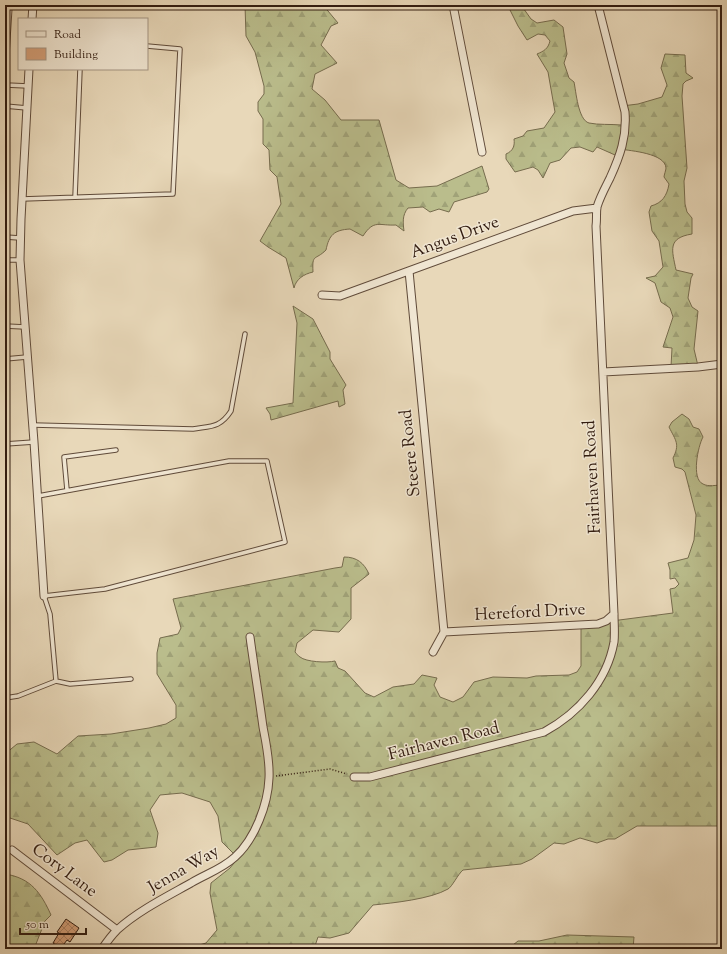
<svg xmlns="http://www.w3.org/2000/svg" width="727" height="954" font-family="'Sorts Mill Goudy',serif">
<defs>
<pattern id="forest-firs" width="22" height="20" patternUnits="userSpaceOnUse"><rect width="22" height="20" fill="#babd8c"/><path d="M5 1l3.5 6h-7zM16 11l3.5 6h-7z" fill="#a0a278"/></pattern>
<pattern id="building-cross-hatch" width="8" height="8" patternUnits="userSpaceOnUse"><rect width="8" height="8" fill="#d49f78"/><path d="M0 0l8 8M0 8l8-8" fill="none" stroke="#ad8161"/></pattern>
</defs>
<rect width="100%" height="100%" fill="#e8d8b9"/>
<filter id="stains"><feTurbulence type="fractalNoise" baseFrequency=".005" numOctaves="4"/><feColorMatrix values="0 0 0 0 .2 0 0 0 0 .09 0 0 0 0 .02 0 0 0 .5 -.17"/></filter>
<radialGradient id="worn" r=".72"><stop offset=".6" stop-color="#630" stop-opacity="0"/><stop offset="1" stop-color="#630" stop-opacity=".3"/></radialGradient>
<path fill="url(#forest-firs)" stroke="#766c4e" d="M245 5H323L338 23 331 26 321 45 337 63 315 74 312 89 325 100 341 120H379L396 180 409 188 437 186 482 166 489 189 487 192 454 202 449 212 439 209 430 212 423 207 408 208C402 215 403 223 404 231L396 225C379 226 374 219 363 236L350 229C334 230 329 235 326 250 315 261 312 253 313 272 304 274 296 279 294 288L286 258 268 247 260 241 281 204 277 177 270 170 269 150 263 144V119L258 111V102L264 94V86L255 52 246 36Z
M521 5 531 19 537 23 554 20 563 27 567 54 564 63 569 78 574 82C576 91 578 120 589 123 598 125 611 124 621 125L623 123 622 106 638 104 662 97 667 85 661 68 665 54 685 55 686 73 693 78 686 81 683 84 682 96 687 168 684 181 685 204 687 212 692 218V234C667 238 672 250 676 270L693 274 691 278 688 298 692 307 698 311 694 349 698 366 671 367 672 348 663 347 673 317 670 308 661 302 655 283 646 278 655 276 663 267 659 241 652 231 649 212 651 206C662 203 667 196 669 184L664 177C664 175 666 170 666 168 665 153 631 151 620 149L615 155 597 147 593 152 580 147 571 148 560 160 550 163 543 178 538 170 533 167 515 172 506 159V154C513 151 515 146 514 139L523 136 527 131 544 128 555 112 548 72 537 54C544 51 548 49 550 41L545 35 538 34 527 40 518 26 510 10Z
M293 306 313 319 330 352V359L346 385 343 390 345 404 339 407 338 401 271 420 270 414 266 408 293 403 297 323Z
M682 414 689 419 693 427 699 429 703 437C698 446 691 479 703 484 708 487 717 485 722 485V825L719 826H637L615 839H608L597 843 580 838 564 844 554 843 532 859 521 864 463 870C458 874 452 887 448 889 431 899 393 903 373 905L349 933 330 938 318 937 314 949H186L206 943 217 930 210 893 211 883 230 868 238 858 222 842 218 816 210 802 182 793 160 795 150 810 158 833 156 847 128 850 112 860 104 862 87 840 75 843 57 855 28 824 7 817 8 777 5 765V754L17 744 34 742 57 754 78 736 111 734 149 728 166 724 176 718V705L157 674V653L160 638 178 634 181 628 173 599 335 568 342 567 344 557C357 557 364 563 369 574L351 588V619L339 632 313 630 297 643 295 652C297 654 298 656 300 657 306 662 327 663 335 661L338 668 345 671 365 693 374 697 393 687 414 684 422 675 437 678 434 685 440 697 453 702 463 697 474 682 493 677 527 678 536 676 569 675 577 672 581 666V625L673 613 670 589 675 588 679 584 675 578 670 579V570L668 563 688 558 694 540 696 515 685 472 682 469 675 467 673 458C680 444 676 441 669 427L672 422Z
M5 874C31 878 41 893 51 915L45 921 34 949H5Z
M567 935 634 937 633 949H508L518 941H539Z"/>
<path fill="url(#building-cross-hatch)" stroke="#321c10" d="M66 919 79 928 70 942 67 940 61 948 53 943 59 933 57 932Z"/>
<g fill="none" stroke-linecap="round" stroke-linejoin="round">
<g stroke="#604b3a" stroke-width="5.5">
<path id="service" d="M5 85 10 5
M6 85 28 86
M5 106 27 108
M75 197 80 69
M22 199 173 194 180 49 147 46
M5 237 20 238
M5 260H20
M5 326 25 327
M5 359 27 357
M33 425 193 429C211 426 220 428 231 411L245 334
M5 444 34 442
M5 465 7 508
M67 490 64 457 116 450
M56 681 70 684 131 679
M5 698 18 696 56 681 50 614 44 596 105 589 285 542 267 461H229L38 496"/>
</g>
<g stroke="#604b3a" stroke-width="9">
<path id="minor" d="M453 5 482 152
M32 19 33 5
M29 69 21 219 20 260 34 442 44 596
M409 271 444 632
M322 295 340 296 573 211 597 208
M603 372 698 367 722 364
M444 632 598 624 606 621 614 614
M433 652 444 632
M354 777H370L544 732C579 713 607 681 614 642 615 633 614 623 614 614L596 226C597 220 596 213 597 207 600 197 605 188 610 178 620 156 627 137 625 112L598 5
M12 850 117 930
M102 949C106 943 111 936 117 930 138 911 166 897 191 883 206 874 222 869 235 857 255 839 268 804 269 778 270 761 266 743 263 727 259 697 254 667 250 637"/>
</g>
<path stroke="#321c10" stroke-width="1.5" stroke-dasharray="1 2" stroke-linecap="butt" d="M276 776 330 769 347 774"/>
<use href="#service" stroke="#f0e6d2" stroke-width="3.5"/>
<use href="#minor" stroke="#f0e6d2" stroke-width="7"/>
</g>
<g text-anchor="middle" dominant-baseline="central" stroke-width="3" stroke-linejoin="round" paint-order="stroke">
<g font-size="17" fill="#321c10" stroke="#f0e6d2">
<text transform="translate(455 238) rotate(-20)">Angus Drive</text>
<text transform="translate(411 453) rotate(-96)">Steere Road</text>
<text transform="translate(593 477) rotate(-93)">Fairhaven Road</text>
<text transform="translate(530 613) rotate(-3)">Hereford Drive</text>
<text transform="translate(444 742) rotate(-14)">Fairhaven Road</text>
<text transform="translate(184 870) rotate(-30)">Jenna Way</text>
<text transform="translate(64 871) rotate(37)">Cory Lane</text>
</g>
</g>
<rect width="727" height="954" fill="none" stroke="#e8d8b9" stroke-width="20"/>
<rect x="6" y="6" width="715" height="942" fill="none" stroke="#321c10" stroke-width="2"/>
<rect x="10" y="10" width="707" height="934" fill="none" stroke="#321c10"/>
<rect x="18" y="18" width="130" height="52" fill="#f0e6d2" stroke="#a49584"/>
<rect x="26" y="31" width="20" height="6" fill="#f0e6d2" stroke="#a49584"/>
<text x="54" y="38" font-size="12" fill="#321c10">Road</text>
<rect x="26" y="48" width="20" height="12" fill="#d49f78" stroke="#a49584"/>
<text x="54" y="58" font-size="12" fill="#321c10">Building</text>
<path d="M20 928v6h66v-6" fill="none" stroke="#321c10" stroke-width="2"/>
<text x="26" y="928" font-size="12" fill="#321c10" stroke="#f0e6d2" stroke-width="3" paint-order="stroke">50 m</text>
<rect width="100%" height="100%" filter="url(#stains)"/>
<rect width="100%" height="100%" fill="url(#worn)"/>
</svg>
